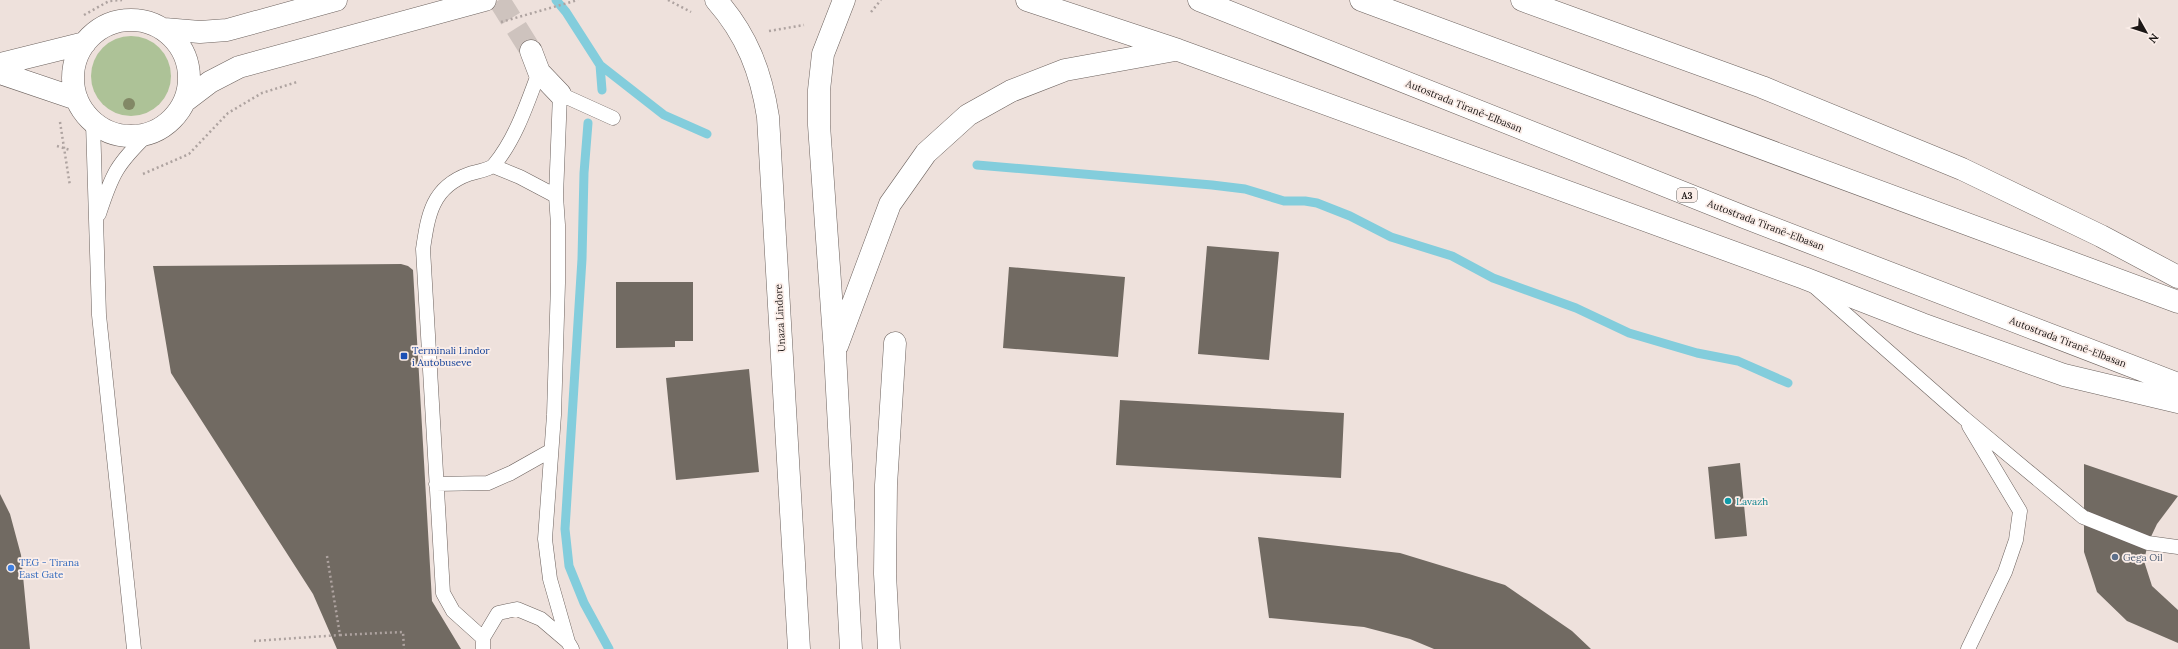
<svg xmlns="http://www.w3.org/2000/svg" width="2178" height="649" font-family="Lora,serif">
<rect width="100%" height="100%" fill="#eee1dc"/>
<path fill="#adc297" d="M91 76a40 40 0 1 1 80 0a40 40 0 1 1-80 0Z"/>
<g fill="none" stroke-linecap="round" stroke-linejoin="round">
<path stroke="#83cddc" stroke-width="9" d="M556 0 566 12 600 65 664 115 707 134
M600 65 602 90
M588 123 584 173 582 259 565 529 569 566 584 603 609 649
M977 165 1212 185 1245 189 1284 201H1305L1317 203 1350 216 1391 237 1452 256 1493 278 1576 308 1629 333 1697 353 1738 361 1788 383"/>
</g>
<path fill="#716a62" d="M1207 246 1279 252 1269 360 1198 354Z
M401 264 408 266 413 270 432 601 461 649H337L313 594 171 373 153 266Z
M1009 267 1125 277 1118 357 1003 348Z
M616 282H693V341H675V347L616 348Z
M749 369 759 472 676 480 666 378Z
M1120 400 1344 413 1341 478 1116 465Z
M1740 463 1747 536 1715 539 1708 467Z
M2084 464 2178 496 2157 524 2148 543 2144 561 2152 586 2178 610V643L2127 621 2097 592 2084 552Z
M0 494 10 514 21 555 30 649H0Z
M1258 537 1400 553 1505 585 1572 631 1591 649H1434L1410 639 1364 627 1269 618Z"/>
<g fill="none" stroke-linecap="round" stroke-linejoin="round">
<path stroke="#cec3be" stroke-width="22" stroke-dasharray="22 11" stroke-linecap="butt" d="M499 0 531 51"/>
<g stroke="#6c625e" stroke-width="15">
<path id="lane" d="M93 123 99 315 134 649
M493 166 520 177 556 196
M99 214C112 174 117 164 147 135
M1815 287 1964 418 2083 517 2148 543 2178 547
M436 484 488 483 511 473 550 451
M483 638 498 613 517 609 541 619 568 642
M483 649V638L453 611 443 593 423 249C428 215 432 187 469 174 475 172 489 170 494 165 516 138 527 104 539 72
M572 649 568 642 550 579 545 539 554 415 558 283V225L556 196 560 94 613 118
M1968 649 2005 572 2016 540 2020 511 1969 426"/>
</g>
<g stroke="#6c625e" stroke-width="23">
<path id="street" d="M531 51 539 72 560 94
M889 649 885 574 886 485 895 343"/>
</g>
<g stroke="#6c625e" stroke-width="23">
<path id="primary" d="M73 78a58 58 0 1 1 116 0a58 58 0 1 1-116 0Z
M164 29 200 32 227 30 336 0
M0 64 85 43
M0 73 77 99
M185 101 210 82 239 67 485 0"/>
</g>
<g stroke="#6c625e" stroke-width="23">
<path id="highway" d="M716 0C747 35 761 72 768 117L799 649
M844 0 823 54 819 90V125L835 353 851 649
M1027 0 1178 50 1804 278 1922 324 2064 375 2178 402
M1199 0 1744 217 2178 384
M1361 0 2178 302
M1522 0 1762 87 1962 169 2101 236 2178 277
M837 346 890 204 926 153 968 115 1011 91 1065 70 1175 50"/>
</g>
<path stroke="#aea3a0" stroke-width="2.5" stroke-dasharray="2 3" stroke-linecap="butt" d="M668 0 691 12
M871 12 881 0
M84 15 109 1 122 0
M501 22 578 0
M769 31 804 25
M60 122 70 186
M57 146 70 150
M143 174 189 154 228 113 262 93 297 82
M327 556 340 635 403 632 404 649
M254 641 340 635"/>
<use href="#lane" stroke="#fff" stroke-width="14"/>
<use href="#street" stroke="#fff" stroke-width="22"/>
<use href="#primary" stroke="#fff" stroke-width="22"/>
<use href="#highway" stroke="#fff" stroke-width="22"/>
</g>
<circle fill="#828866" cx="129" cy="104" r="6"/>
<rect fill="#1a4fb4" stroke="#fbeee9" stroke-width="1.5" x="400" y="352" width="8" height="8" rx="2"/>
<circle fill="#0f9aa8" stroke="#fbeee9" stroke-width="1.5" cx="1728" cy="501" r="4"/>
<circle fill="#5c6f8a" stroke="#fbeee9" stroke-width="1.5" cx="2115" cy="557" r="4"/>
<circle fill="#3f7fe0" stroke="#fbeee9" stroke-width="1.5" cx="11" cy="568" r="4"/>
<g text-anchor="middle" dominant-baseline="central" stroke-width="3.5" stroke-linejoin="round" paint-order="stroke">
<rect fill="#fbeee9" stroke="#5f5855" stroke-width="1" x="1677" y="188" width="20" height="14" rx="3"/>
<g font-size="9" font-weight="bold" fill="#1c1716">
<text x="1687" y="195">A3</text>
</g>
<g font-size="10" fill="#1c1716" stroke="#fbeee9">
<text transform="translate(1464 106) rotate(22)">Autostrada Tiranë-Elbasan</text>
<text transform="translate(1766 225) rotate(21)">Autostrada Tiranë-Elbasan</text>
<text transform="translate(780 318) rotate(-93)">Unaza Lindore</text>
<text transform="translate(2068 342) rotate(21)">Autostrada Tiranë-Elbasan</text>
</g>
<g font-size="10" fill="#164399" stroke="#fbeee9" text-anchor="start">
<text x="412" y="350">Terminali Lindor<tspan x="412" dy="12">i Autobuseve</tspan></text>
</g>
<g font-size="10" fill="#0d838f" stroke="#fbeee9" text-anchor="start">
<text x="1736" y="501">Lavazh</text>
</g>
<g font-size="10" fill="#4e5e75" stroke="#fbeee9" text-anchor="start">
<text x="2123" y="557">Gega Oil</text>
</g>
<g font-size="10" fill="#366cbe" stroke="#fbeee9" text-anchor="start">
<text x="19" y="562">TEG - Tirana<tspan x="19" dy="12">East Gate</tspan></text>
</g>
</g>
<g transform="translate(2146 32) rotate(129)" stroke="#fbeee9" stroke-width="3" paint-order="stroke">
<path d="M0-3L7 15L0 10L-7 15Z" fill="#1c1716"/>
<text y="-6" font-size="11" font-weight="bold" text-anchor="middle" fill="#1c1716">N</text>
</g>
</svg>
